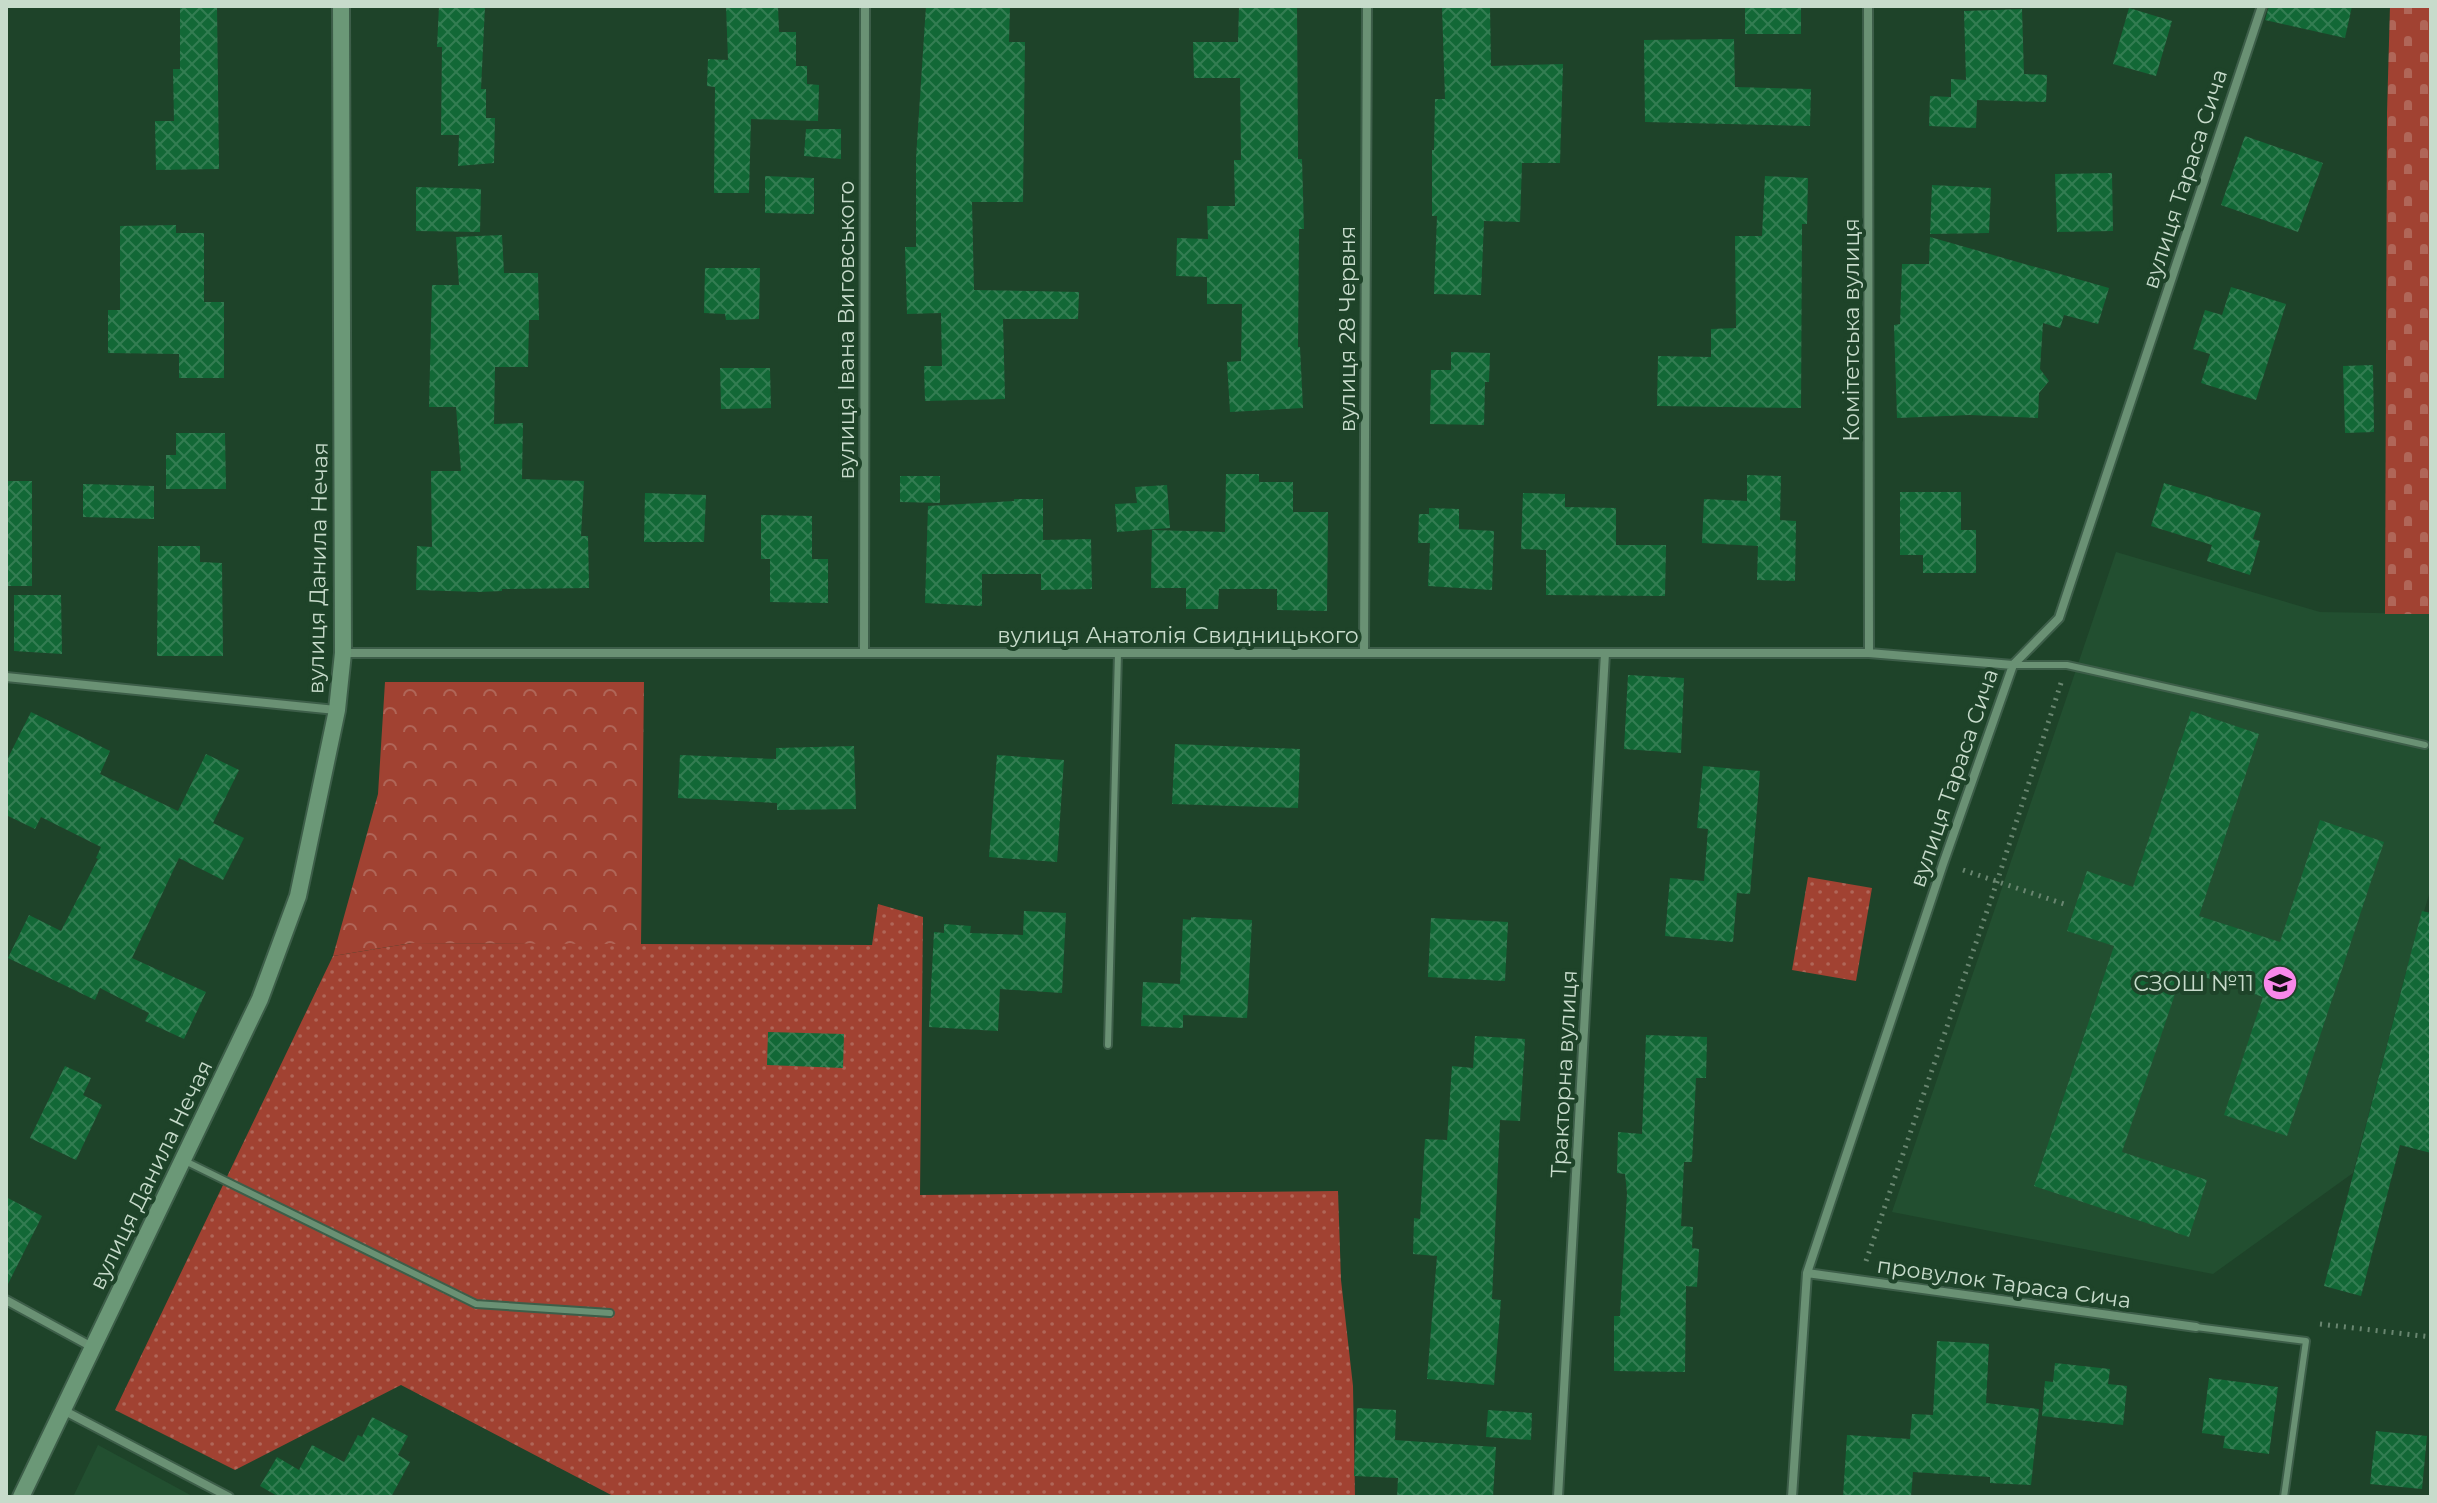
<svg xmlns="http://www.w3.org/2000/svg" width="2437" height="1503" font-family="Montserrat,sans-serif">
<defs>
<pattern id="forest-crowns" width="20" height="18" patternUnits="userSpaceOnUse" patternTransform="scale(2)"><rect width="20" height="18" fill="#a14232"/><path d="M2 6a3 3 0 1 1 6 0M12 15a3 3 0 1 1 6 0" fill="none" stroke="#b06658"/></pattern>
<pattern id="cemetery-stones" width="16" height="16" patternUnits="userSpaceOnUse" patternTransform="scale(2)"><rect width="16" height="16" fill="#a14232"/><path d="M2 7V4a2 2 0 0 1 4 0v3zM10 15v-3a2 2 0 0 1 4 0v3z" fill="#b06658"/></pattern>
<pattern id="park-dots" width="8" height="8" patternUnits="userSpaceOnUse" patternTransform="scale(2)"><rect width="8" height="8" fill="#a14232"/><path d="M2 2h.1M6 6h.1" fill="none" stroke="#b06658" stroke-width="1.8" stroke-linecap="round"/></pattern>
<pattern id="building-cross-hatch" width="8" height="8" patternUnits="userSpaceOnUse" patternTransform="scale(2)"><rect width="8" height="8" fill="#126836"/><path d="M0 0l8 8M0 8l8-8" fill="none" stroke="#337d52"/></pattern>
</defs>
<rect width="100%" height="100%" fill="#1e4329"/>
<path fill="#224f30" d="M2116 552 2320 612 2431 614V888L2406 972 2353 1173 2213 1274 1892 1212Z
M98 1445 194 1497H73Z"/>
<path fill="url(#forest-crowns)" d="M385 682H644L641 945 412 943 333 956 378 794Z"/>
<path fill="url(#cemetery-stones)" d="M2390 6H2431V614H2385L2387 113Z"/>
<path fill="url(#park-dots)" d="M1808 877 1872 888 1856 981 1792 970Z
M878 904 923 917 920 1195 1338 1191 1341 1280 1353 1386 1355 1497H615L401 1385 235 1470 115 1410 333 956 412 943 872 945Z"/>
<path fill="url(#building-cross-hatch)" d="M180 6H217L219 169 156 170 155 121H174L173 69H180Z
M439 6H485L481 89H486V118H495L494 163 458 166 459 135H441L442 47H437Z
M726 6H778L779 32H796V66H807V84L819 85 818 121 751 119 749 193H714L715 87 707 86 708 59 728 60Z
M926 6H1010L1009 42H1025L1023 202H972L974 290 1079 292 1078 319H1003L1005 399 925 401 924 366H942L941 313 907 314 905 247H916V158Z
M1239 6H1297L1298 159H1302L1304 229H1299L1298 347H1300L1303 408 1230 412 1227 362 1241 361 1242 304H1207V277L1176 276 1177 238 1208 239 1207 206H1235L1234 160H1241L1240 78H1194L1193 42H1238Z
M1442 6H1490L1491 66 1563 64 1560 163H1522L1520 222 1484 221 1481 295 1434 294 1437 216H1432V150H1434L1435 99H1445Z
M1745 6H1801V34H1745Z
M2269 6H2352L2345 38 2265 20Z
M2129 8 2172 21 2156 76 2113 64Z
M2022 9 2024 74 2047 75 2046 102 1977 100 1976 128 1929 126 1930 96 1951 97V79L1966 80 1964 11Z
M1734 39 1735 87 1811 89 1810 126 1645 122 1644 40Z
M806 129H841V159L804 156Z
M2245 136 2323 163 2298 232 2221 205Z
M2112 173 2113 231 2057 232 2055 174Z
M765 176 814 178V214L765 213Z
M1765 176 1808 178 1807 224H1802L1801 408 1657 406 1658 356 1711 357V329L1736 328 1735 236H1762Z
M1932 185 1991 188 1989 233 1930 234Z
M416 187 481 189 480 232 416 231Z
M176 225V233H204V302H224V378H179V354L108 353V310H120V226Z
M502 235 504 273H538L539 320H529L528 367H495L494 424 523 423 522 479 584 481 581 536H588L589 588 502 589V591L479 592 416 590 417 546 432 547 431 471H461L456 407H429L432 285H459L456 237Z
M1930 237 2109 288 2098 324 2064 315 2060 328 2043 323 2040 369 2049 381 2039 393 2038 418 1970 415 1897 418 1894 325 1900 324 1902 264H1929Z
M705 268H760L759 319 726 320 725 314 704 313Z
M2231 287 2286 304 2256 400 2201 383 2210 354 2193 349 2205 310 2222 315Z
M1451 352 1490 353 1489 382H1485L1484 425 1430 424 1431 370H1451Z
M2373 365 2374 432 2345 433 2343 366Z
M720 368H770L771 408 721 409Z
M176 433H225L226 489H166V455H176Z
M1226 474H1259V482H1293V512H1328L1327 611 1277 610V589H1219L1218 609H1186V588H1151L1152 530 1225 532Z
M1747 475 1781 476 1780 520 1796 521 1795 581 1757 580 1758 546 1702 543 1704 499 1747 501Z
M900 476H940V503L900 502Z
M6 481H32V586H6Z
M2164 483 2261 513 2253 539 2260 541 2250 575 2207 561 2212 545 2151 526Z
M83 484 154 486V519L83 517Z
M1167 485 1170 528 1117 532 1115 504 1137 503 1135 487Z
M1900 492H1961V530H1976V573H1923V555H1900Z
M645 493 706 495 704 542H644Z
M1523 493 1565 494V507L1616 508V545H1666L1665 596 1546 595V550L1521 549Z
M1014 499H1043V540L1091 539 1092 589 1041 590V574H982V606L925 603 928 506 1014 501Z
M1429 508 1459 509V529L1494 531 1492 590 1428 586 1430 543H1418L1419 514H1429Z
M761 515 812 516V559H828V603L770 602V559H761Z
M158 546H200V562L222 563 223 656H157Z
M14 595H61L62 654 14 651Z
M1628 675 1684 678 1681 753 1624 749Z
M2191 711 2259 734 2199 916 2280 942 2320 820 2384 842 2287 1136 2224 1115 2263 997 2183 970 2122 1152 2207 1180 2189 1237 2034 1186 2114 946 2067 931 2087 871 2133 887Z
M31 712 110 751 100 774 178 811 206 754 239 770 213 823 244 838 223 880 179 858 132 958 206 992 184 1039 145 1021 149 1013 100 988 95 1000 8 958 29 915 61 931 98 859 96 858 101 847 41 817 35 829 6 815V762Z
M1175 744 1300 749 1298 808 1172 804Z
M854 746 856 809 777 810V803L678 798 680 755 776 759V748Z
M997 755 1064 760 1057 862 989 857Z
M1703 766 1760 771 1750 894 1737 893 1733 942 1665 936 1670 878 1704 881 1708 829 1697 828Z
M1024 911 1066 913 1062 993 1000 989 998 1031 929 1027 934 932 944 933V924L971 926 970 933 1023 935Z
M2422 911 2431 913V1153L2400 1145 2361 1296 2324 1286Z
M1191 917 1252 920 1247 1018 1183 1015V1028L1141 1026 1143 982 1180 984 1183 919 1191 920Z
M1431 918 1508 922 1505 981 1428 977Z
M768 1032 844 1034 843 1068 767 1065Z
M1646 1035 1707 1037 1706 1078H1696L1692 1162H1684L1681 1226 1693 1227 1692 1248 1699 1249 1697 1287 1686 1286 1685 1372 1614 1371V1316H1620L1627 1193 1625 1174 1617 1173 1618 1132 1642 1134Z
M1475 1036 1525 1039 1520 1121 1500 1120 1492 1299 1501 1300 1494 1385 1427 1379 1437 1256 1413 1254 1414 1218 1420 1219 1425 1139 1447 1140 1452 1066 1473 1068Z
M65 1066 91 1078 83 1095 102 1105 76 1160 30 1138Z
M6 1197 42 1216 6 1288Z
M1937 1341 1989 1344 1986 1403 2039 1409 2031 1485 1990 1483V1477L1913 1472 1911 1497H1843L1847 1435 1910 1439 1912 1414 1933 1415Z
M2055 1363 2110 1369 2108 1384 2127 1386 2123 1425 2042 1416 2045 1381 2053 1382Z
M2209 1378 2278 1387 2269 1454 2223 1448 2225 1436 2202 1433Z
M1357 1408 1396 1410 1395 1440 1496 1447 1493 1497H1397L1398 1478 1354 1476Z
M1488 1410 1532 1413 1531 1440 1486 1437Z
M372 1417 408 1436 398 1455 410 1462 391 1497H279L260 1486 277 1457 299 1470 312 1445 344 1462 358 1435 362 1437Z
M2376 1431 2427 1436 2422 1489 2370 1484Z"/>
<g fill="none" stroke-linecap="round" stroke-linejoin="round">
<g stroke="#3d5e49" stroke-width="10">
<path id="lane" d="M2013 665H2067L2425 745
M1108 1045 1118 653
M183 1160 476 1304 610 1313
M2196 1327 2306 1341 2284 1497"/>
</g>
<g stroke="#3d5e49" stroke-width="12">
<path id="street" d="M1868 6 1869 653
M343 653H1869L2013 665
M864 653 865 6
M1364 653 1367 6
M6 677 336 710
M1807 1273 2196 1327
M6 1300 92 1347
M63 1410 229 1497
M1558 1497 1605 653
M1792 1497 1807 1273 1943 864 2013 665 2059 618 2262 6"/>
</g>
<g stroke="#3d5e49" stroke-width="20">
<path id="secondary" d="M21 1497 260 999 298 896 337 710 343 653 341 6"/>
</g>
<path stroke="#698670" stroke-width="5" stroke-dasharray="2 6" stroke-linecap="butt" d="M1963 870 2067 905
M1866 1261 1997 882 2061 683
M2320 1324 2431 1337"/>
<use href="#lane" stroke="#6a9174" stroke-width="6"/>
<use href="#street" stroke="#6a9174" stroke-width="8"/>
<use href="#secondary" stroke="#6b9877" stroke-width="16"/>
</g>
<defs>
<g id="school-disc" transform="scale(1.8)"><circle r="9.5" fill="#f888ea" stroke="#1e4329"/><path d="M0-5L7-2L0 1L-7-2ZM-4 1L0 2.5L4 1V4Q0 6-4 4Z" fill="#111"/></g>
</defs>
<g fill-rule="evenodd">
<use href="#school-disc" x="2280" y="983"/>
</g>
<g text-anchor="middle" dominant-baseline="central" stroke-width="8" stroke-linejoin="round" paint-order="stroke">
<g font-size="22" fill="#c7dbcb" stroke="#1e4329">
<text transform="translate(2185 179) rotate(-72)">вулиця Тараса Сича</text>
<text transform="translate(1347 329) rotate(-90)">вулиця 28 Червня</text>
<text transform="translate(846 330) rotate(-90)">вулиця Івана Виговського</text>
<text transform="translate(1851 330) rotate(-90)">Комітетська вулиця</text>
<text transform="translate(318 568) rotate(-89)">вулиця Данила Нечая</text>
<text x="1178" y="635">вулиця Анатолія Свидницького</text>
<text transform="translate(1954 778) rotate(-71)">вулиця Тараса Сича</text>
<text transform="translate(1564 1074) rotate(-87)">Тракторна вулиця</text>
<text transform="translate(151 1175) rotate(-64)">вулиця Данила Нечая</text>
<text transform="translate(2004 1283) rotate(8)">провулок Тараса Сича</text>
</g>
<g font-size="22" fill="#c7dbcb" stroke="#1e4329" text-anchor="end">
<text x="2254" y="983">СЗОШ №11</text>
</g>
</g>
<rect width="2437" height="1503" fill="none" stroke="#c7dbcb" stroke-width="16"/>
</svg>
